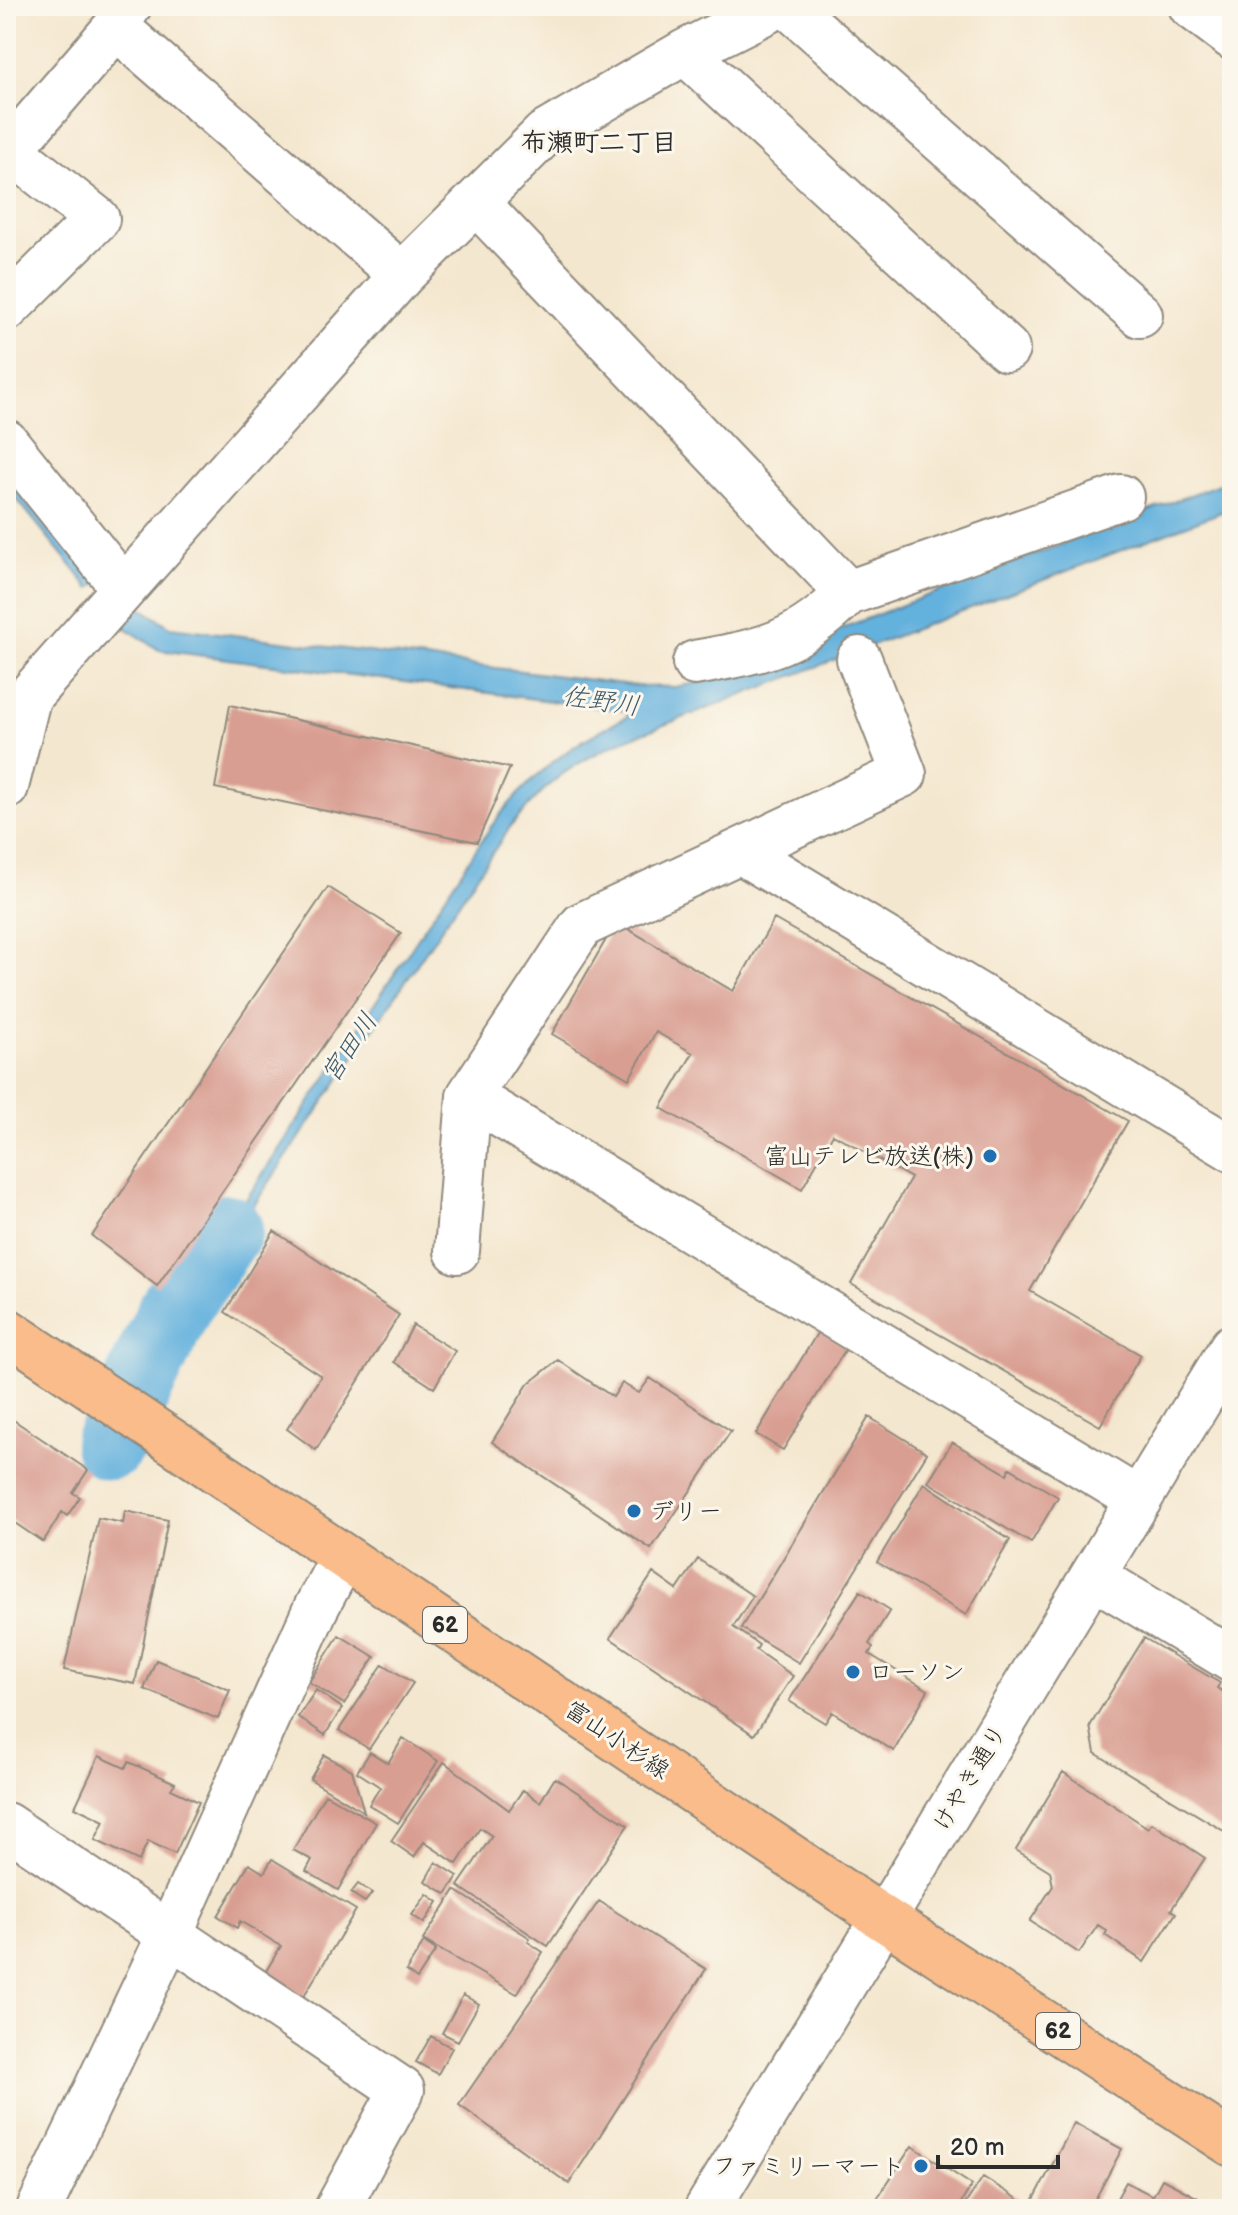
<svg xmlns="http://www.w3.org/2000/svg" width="1238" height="2215" font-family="'Balsamiq Sans','Klee One',sans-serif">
<rect width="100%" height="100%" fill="#fbf7ec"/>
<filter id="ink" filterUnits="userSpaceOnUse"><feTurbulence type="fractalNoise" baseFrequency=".0125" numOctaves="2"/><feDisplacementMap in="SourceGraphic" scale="16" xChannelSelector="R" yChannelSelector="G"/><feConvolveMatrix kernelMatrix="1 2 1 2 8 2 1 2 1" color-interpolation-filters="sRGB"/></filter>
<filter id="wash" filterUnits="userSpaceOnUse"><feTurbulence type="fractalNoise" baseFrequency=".006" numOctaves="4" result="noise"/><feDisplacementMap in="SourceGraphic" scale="32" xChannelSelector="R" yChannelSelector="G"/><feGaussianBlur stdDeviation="1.8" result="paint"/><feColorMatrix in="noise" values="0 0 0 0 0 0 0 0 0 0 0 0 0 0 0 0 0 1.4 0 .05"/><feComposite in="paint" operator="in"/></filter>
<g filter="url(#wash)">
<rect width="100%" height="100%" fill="#f4e7cf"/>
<path fill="#63b1dd" stroke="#476e84" stroke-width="2" d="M6 446 108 576 90 589 6 486Z
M1232 479V508L617 743C562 770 549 781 510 827L185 1307 190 1313 176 1318 170 1300 203 1265 490 828C528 777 569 744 627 717V711L159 650 114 620 133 603 171 627 640 686 675 687 701 682Z"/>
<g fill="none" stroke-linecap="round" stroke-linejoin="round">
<path stroke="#63b1dd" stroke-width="72" d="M110 1444 177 1304 227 1230"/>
</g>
<g id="blocks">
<path fill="#d99e92" d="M230 705 510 768 477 842 215 788Z
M328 887 401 933 157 1286 92 1236Z
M774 919 1128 1121 1030 1291 1141 1355 1100 1426 851 1284 911 1178 833 1134 802 1189 661 1108 693 1053 656 1032 629 1079 552 1034 616 922 733 991Z
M274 1231 399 1315 316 1450 287 1429 321 1376 225 1312Z
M413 1325 455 1351 434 1388 394 1362Z
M819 1330 847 1347 783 1450 756 1434Z
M558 1360 613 1397 622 1383 639 1393 650 1378 731 1431 651 1549 492 1442 528 1384Z
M6 1415 88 1470 73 1493 80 1497 67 1516 62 1512 43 1542 6 1517Z
M869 1417 927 1453 799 1663 741 1628Z
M952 1442 1007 1474 1010 1468 1058 1497 1031 1543 928 1482Z
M924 1483 1010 1540 966 1615 877 1562Z
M125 1511 168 1520 135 1684 64 1670 98 1518 123 1523Z
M698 1559 753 1596 733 1627 759 1645 756 1650 793 1676 754 1735 610 1638 653 1573 677 1590Z
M860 1591 890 1610 869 1644 873 1647 869 1654 928 1690 894 1751 832 1712 825 1723 789 1701Z
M339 1635 375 1657 344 1704 309 1682Z
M1144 1638 1220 1683 1217 1688 1232 1697V1836L1095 1753 1090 1726Z
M156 1660 230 1690 218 1719 144 1689Z
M383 1664 413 1683 369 1749 339 1730Z
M316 1690 342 1708 325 1735 298 1717Z
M403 1738 438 1761 398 1823 369 1805 380 1787 357 1772 370 1752 388 1763Z
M324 1755 352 1770 364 1812 310 1779Z
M99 1756 125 1768 129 1762 175 1783 171 1789 199 1802 175 1854 148 1841 139 1861 95 1840 104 1821 75 1807Z
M444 1762 509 1810 523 1790 540 1802 555 1778 628 1825 548 1946 458 1886 492 1836 480 1828 457 1864 424 1842 414 1857 391 1841Z
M1063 1772 1148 1828 1152 1823 1205 1858 1171 1910 1176 1913 1144 1962 1105 1935 1107 1931 1098 1925 1079 1953 1030 1921 1053 1886 1050 1871 1016 1850Z
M325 1794 376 1823 338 1890 306 1871 312 1860 293 1850Z
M272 1859 356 1910 302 1999 263 1976 281 1946 240 1921 237 1928 218 1916 249 1864 264 1873Z
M436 1862 458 1876 446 1894 425 1881Z
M358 1884 372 1893 365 1902 351 1893Z
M455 1890 530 1938 528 1942 543 1952 517 1994 423 1940Z
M427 1894 438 1902 424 1923 412 1915Z
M599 1901 706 1969 569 2184 459 2105Z
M424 1942 436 1950 417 1979 406 1971Z
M463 1995 479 2004 458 2041 442 2033Z
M431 2036 452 2048 438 2074 416 2062Z
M1074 2123 1122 2149 1090 2209H1029Z
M912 2146 972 2185 957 2209H870Z
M983 2177 1018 2199 1012 2209H962Z
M1162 2179 1198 2198 1192 2209H1111L1126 2182 1153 2196Z"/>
</g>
</g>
<g filter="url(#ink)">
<use href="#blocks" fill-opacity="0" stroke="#90897d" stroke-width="2"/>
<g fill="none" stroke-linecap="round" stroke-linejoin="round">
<g stroke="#90897d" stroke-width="48">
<path id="minor" d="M788 6 1140 315
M1191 6 1232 37
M116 27 402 275
M685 52 1007 349
M6 147 97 219 6 309
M6 162 10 150 116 27 129 6
M476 202 848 593 1121 497
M6 442 124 589
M859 659 904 774 582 925 469 1096 1139 1500
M695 663C764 650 797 645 848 593
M6 722 402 275 544 134 685 52 777 6
M6 787 28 699
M740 851 1232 1149
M457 1251 469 1096
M1093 1576 1232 1660
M6 1825 402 2090 337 2209
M39 2209 170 1934 316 1608 343 1557"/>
</g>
<g stroke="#90897d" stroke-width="48">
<path id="tertiary" d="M707 2209 1232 1347"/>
</g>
<g stroke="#90897d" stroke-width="48">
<path id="primary" d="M6 1330 884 1919 1232 2144"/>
</g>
<use href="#minor" stroke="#fff" stroke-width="44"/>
<use href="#tertiary" stroke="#fff" stroke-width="44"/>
<use href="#primary" stroke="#f9bc8a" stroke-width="44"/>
</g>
</g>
<g fill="#1f6fb2" stroke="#fbf7ec" stroke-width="3">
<circle cx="990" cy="1156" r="8"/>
<circle cx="634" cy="1511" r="8"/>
<circle cx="853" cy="1672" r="8"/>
<circle cx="921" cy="2166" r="8"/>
</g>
<g text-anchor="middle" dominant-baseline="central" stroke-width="6" stroke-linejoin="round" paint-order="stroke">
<g fill="#fbf7ec" stroke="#696865" stroke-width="2">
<rect x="423" y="1607" width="44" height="36" rx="6"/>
<rect x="1036" y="2013" width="44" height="36" rx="6"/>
</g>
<g font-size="22" font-weight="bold" fill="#2b2b2b">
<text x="445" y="1625">62</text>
<text x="1058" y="2031">62</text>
</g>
<g font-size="24" fill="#2b2b2b" stroke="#fbf7ec" text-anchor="end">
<text x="974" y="1156">富山テレビ放送(株)</text>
<text x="650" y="1511" text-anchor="start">デリー</text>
<text x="869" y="1672" text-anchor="start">ローソン</text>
<text x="905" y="2166">ファミリーマート</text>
</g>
<g font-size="24" fill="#2b2b2b" stroke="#fbf7ec">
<text transform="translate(617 1740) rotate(34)">富山小杉線</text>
<text transform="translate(970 1778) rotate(-59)">けやき通り</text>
</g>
<g font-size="26" font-weight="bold" fill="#2b2b2b" stroke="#fbf7ec">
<text x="599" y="143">布瀬町二丁目</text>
</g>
<g font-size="26" font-style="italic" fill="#3f5a69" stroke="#fbf7ec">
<text transform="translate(601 702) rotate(8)">佐野川</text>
<text transform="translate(350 1048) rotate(-56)">宮田川</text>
</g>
</g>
<rect width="1238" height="2215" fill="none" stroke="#fbf7ec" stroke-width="32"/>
<path d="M938 2155v12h120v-12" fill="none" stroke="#2b2b2b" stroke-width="4"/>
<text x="950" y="2155" font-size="24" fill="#2b2b2b" stroke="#fbf7ec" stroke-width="6" paint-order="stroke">20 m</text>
</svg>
